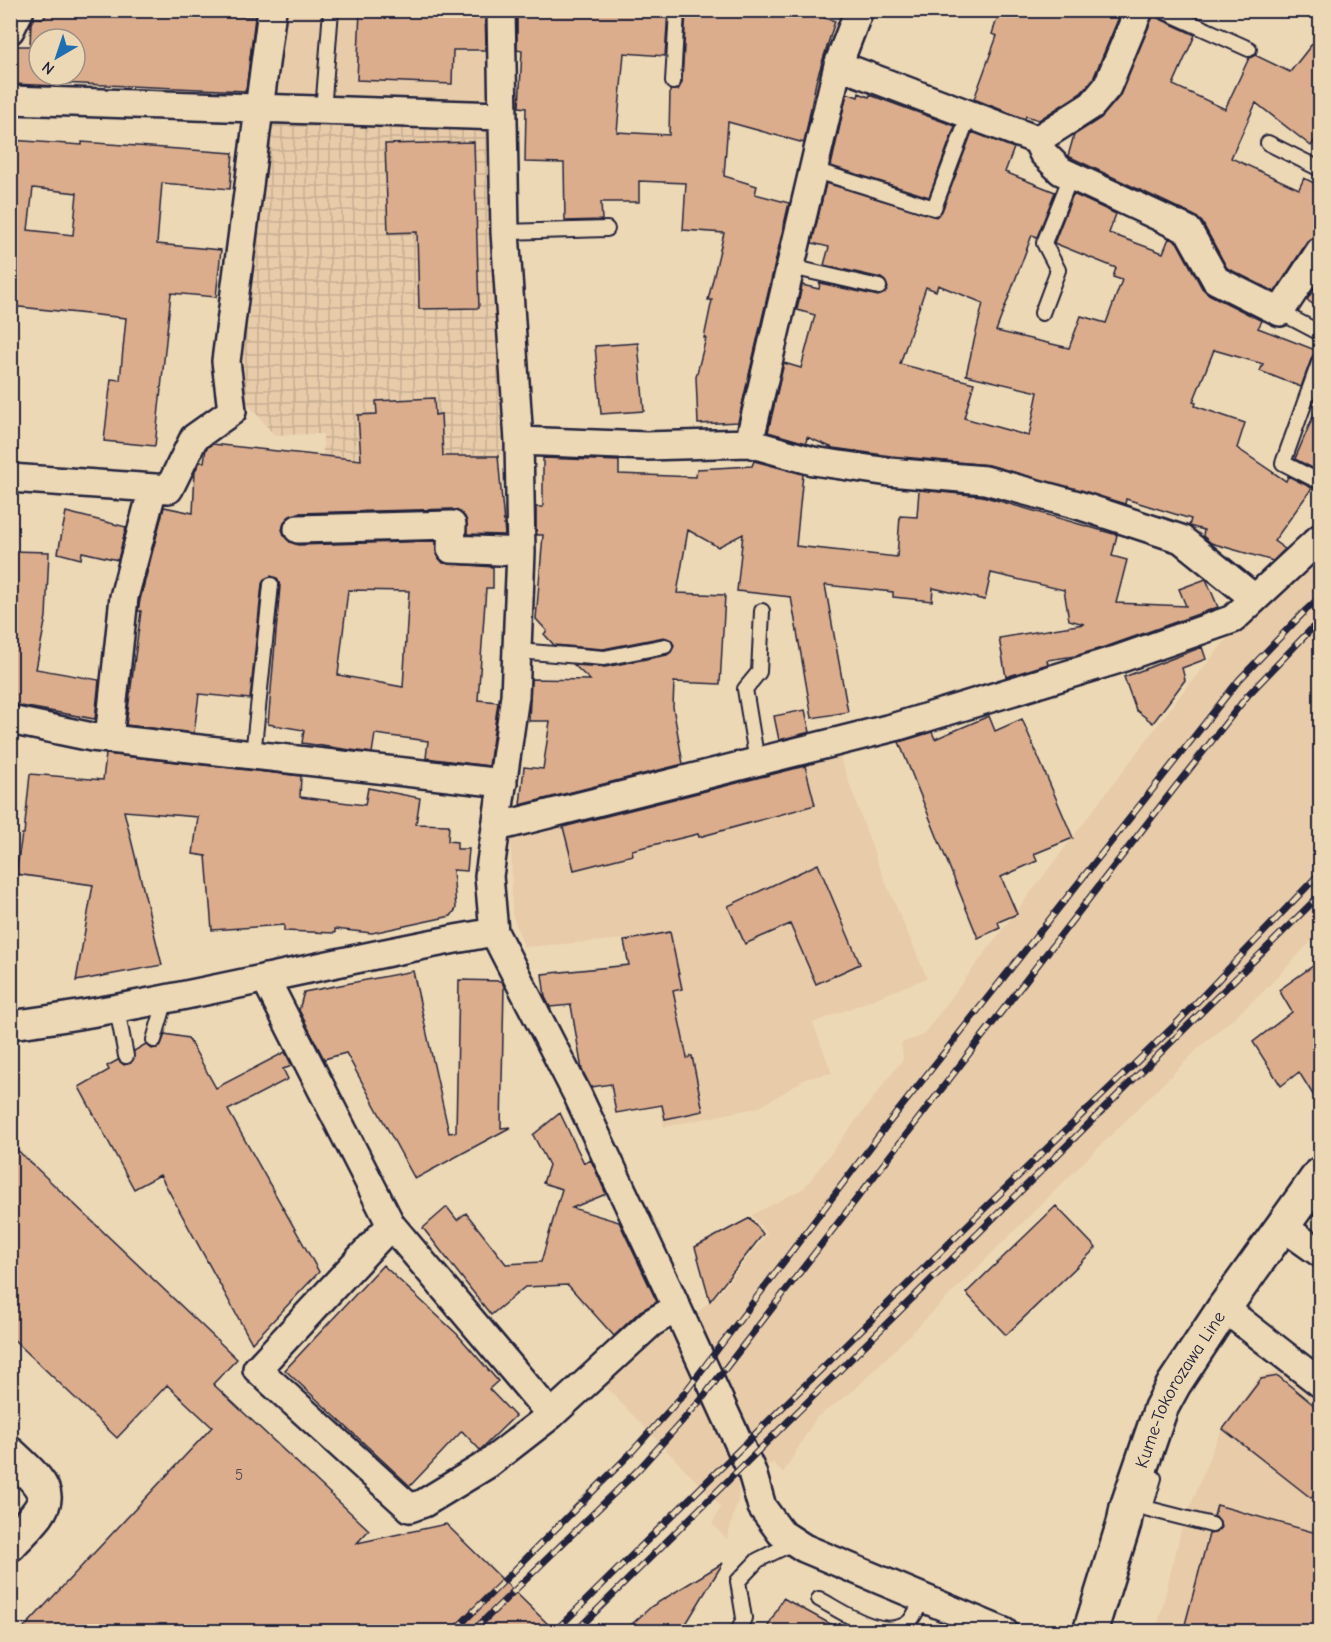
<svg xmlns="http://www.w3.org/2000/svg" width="1331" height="1642" font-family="'Comic Neue',sans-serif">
<defs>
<pattern id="industrial-grid" width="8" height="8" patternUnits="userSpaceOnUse" patternTransform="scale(1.5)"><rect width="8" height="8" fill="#e8cba9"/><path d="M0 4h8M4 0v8" fill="none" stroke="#c7ae92"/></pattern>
</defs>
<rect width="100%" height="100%" fill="#edd8b6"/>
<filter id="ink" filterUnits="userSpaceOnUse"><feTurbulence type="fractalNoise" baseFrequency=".0167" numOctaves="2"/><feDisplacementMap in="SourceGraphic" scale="12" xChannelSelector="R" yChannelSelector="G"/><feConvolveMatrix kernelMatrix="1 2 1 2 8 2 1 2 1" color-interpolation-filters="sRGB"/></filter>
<g filter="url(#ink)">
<path fill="#e8cba9" d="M272 11H428L427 50 501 53V116L261 110Z
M1320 556V932L1261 994 1201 1046 852 1392 816 1418 783 1473 773 1463 752 1472 738 1484 739 1496 727 1539 712 1524 721 1507 601 1382 660 1330 673 1335 720 1292 767 1234 752 1215 804 1188 903 1059 901 1043 922 1036 1182 693 1232 633Z
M839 754 878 864 927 978 813 1023 832 1073 807 1078 760 1107 664 1127 628 939 524 947 512 914 511 832Z
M1280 1371 1320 1404V1631L1156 1632 1181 1530 1215 1443 1227 1421 1259 1377Z"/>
<path fill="url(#industrial-grid)" d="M267 110 501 116 519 454 323 465V434L274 435 244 399 241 349Z"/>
<path fill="#dbad8c" stroke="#22223b" stroke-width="1.5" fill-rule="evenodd" d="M46 10 255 17 246 91 59 83V86L12 84 13 46H30L31 23 34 18H45ZM39 39H75V75H39Z
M360 10H485L486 50H453L452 84 357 80Z
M517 10H668L665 56 624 53 617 132 669 135 670 90H678L682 82 686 10H798L835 21 816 82 804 143 728 122 724 176 757 186 755 194 789 203 738 422 698 424 696 377 706 338H704L712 300H708L724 233 683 230 686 183 639 181V202H601L602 220 565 221 564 163 525 162 526 108 519 107 522 51 517 50Z
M1000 10H1122L1093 79 1081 93 1039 120 1026 116 1025 119 974 99 997 36 992 34Z
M1154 14 1158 18 1195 35 1173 85 1225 109 1249 58 1255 55 1290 72 1320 34V133L1311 146 1256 103 1231 158 1299 189 1304 178 1320 186V235L1307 242 1275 292 1227 268 1202 222 1195 216 1068 156 1074 135 1101 118 1119 97Z
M847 93 858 97 859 93 869 97 870 95 955 126 929 197 831 166Z
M972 132 1014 148 1005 172 1055 192 1037 237 1032 235 996 331 1069 348 1081 316 1106 323 1122 280 1113 277 1116 268 1054 243 1073 194 1116 214 1109 233 1163 253 1169 238 1177 242 1202 288 1208 294 1262 321 1258 328 1318 351 1312 357 1301 387 1260 371 1263 364 1214 350 1193 402 1196 403 1195 406 1245 423 1237 448 1286 481 1288 476 1312 488 1274 541 1285 549 1273 561 1211 543 1203 536 1204 530 1189 526 1191 519 1126 499 1125 504 989 465 891 456 833 448 807 437 806 443 768 432 784 363 801 368 815 315 797 310 802 285 819 289 820 283 878 296 885 293 888 288 885 281 881 278 824 265 829 247 812 243 826 183 936 217 942 211ZM938 285 983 303 966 375 1038 392 1029 436 964 418 974 383 900 364 926 287 936 291Z
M10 140 82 145V142L233 153 230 189 162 183 157 244 221 250 216 297 171 293 155 446 104 441 111 379 120 380 126 318 10 306ZM33 188 77 193 73 235 28 230Z
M474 142 479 308 419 309 417 232 388 233 385 144Z
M1320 279V309L1307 300Z
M638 343 644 411 601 414 595 346Z
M434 398 435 415 441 414 443 456H498L505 535 467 534 465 517 452 509 298 513 285 521 282 530 290 542 298 545 436 541 437 556 443 563 493 567V588H486L478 700 498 702 489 766 426 758 428 741 375 734 372 753 302 743 304 730 268 724 280 586 277 578 271 576 264 579 262 584 250 699 199 694 194 733 126 725 141 611H138L140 600 164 507 193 513 195 471 200 462H204L206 449 212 444 361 460 358 415 377 414 376 401ZM348 590 409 591 403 687 338 675Z
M1320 400V472L1295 459Z
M543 458 619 461V474L696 477 697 469 752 466 754 461 803 474 796 546 897 557 900 516 917 517 919 490 982 496 1117 535 1112 556 1127 560 1116 603 1186 606 1179 589 1206 579 1218 607 1111 645 1075 656 1047 660 1048 664 1006 677 999 638 1084 624 1069 620 1064 590 991 573 985 600 933 588 932 601 893 597V592L825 585 848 712 812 718 791 597 737 591 743 534 718 547 688 530 677 593 725 595 720 684 674 682 673 707 683 764 520 805 524 767 543 769 550 721H529L531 679 590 680 574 665 605 667 667 655 671 652 674 645 671 640 664 637 603 649 554 645 544 634 547 631 536 619 543 535H536V507H543Z
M66 512 126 527 118 560 82 552 81 559 58 553Z
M10 551 49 552 46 617 36 669 99 680 95 719 10 704V614L15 591H10Z
M1202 647 1206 659 1182 668 1185 680 1153 723 1136 710 1124 677Z
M805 710 810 732 779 740 774 716Z
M989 716 995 731 1022 719 1073 838 1034 854 1037 861 1001 877 1017 914 998 922 1000 928 978 938 899 742 932 732 935 739Z
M106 754 301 776 300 797 365 805 368 788 420 798 416 824 449 825 448 841 457 842V849H469L467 871 453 870 456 909 451 916 372 933 335 929V933L284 931V925L212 930 206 856 193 854 198 817 124 811 162 965 76 981 93 885 16 874 22 834H24L30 774 103 780Z
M805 766 815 805 699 837 698 834 632 850 633 855 574 870 563 827Z
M818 864 860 964 816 984 790 924 745 944 728 906Z
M670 932 682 989 673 991 687 1058 692 1056 703 1111 665 1119 662 1105 616 1113 611 1084 591 1087 582 1070 571 1005 550 1007 545 997 542 974 629 965 624 941Z
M1320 961V1106L1299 1072 1281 1086 1253 1042 1292 1012 1279 990Z
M413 971 449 1133 456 1132 459 980 502 981 504 987 501 1128 511 1127 415 1179 346 1053 324 1059 299 1010 304 992Z
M165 1034 188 1038 216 1088 285 1052 292 1066 283 1069 288 1079 228 1110 319 1272 252 1343 160 1175 134 1189 79 1087 109 1070 107 1066 118 1060 124 1065 131 1063 134 1051 146 1044 152 1049 160 1047Z
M560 1113 584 1163 591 1160 606 1194 572 1208 619 1222 657 1302 640 1311 614 1336 568 1285 525 1287 491 1315 423 1228 447 1207 457 1220 466 1213 506 1264 541 1262 562 1189 543 1183 549 1165 533 1135Z
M10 1143 237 1359 213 1384 369 1530 357 1543 446 1524 556 1632H20L212 1427 167 1385 117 1438 10 1336Z
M1056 1206 1096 1248 1006 1335 966 1293Z
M750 1218 763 1234 710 1301 695 1247Z
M383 1265 457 1334 498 1381 489 1389 515 1416 480 1450 462 1431 410 1486 285 1370Z
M1278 1376 1320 1410V1486L1311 1498 1223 1429 1261 1379Z
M1217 1505 1320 1534V1632H1183L1209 1534 1215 1533 1221 1528 1220 1522 1214 1516Z
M723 1563 681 1632H623L652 1606Z
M783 1598 845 1632H765Z"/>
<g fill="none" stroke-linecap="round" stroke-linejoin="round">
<g stroke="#22223b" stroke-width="18">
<path id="service" d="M1162 10 1249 49
M673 82 677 10
M323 111 331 10
M1268 143 1320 169
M814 170 934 208 969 115
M505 232 607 229
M791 267 879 287
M1280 312 1320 333
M1042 313 1058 270 1044 243 1071 176
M1320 360 1283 463 1320 482
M518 651 604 658 665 646
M253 755 271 585
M757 762 745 689 759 672 762 611
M117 1009 126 1056
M154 1040 166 999
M1154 1478 1145 1508 1212 1525
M819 1599C843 1612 884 1642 909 1622 915 1616 919 1605 923 1598
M738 1632 744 1618 738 1581 758 1560 795 1542"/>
</g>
<g stroke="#22223b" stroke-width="32">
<path id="minor" d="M10 30 20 10
M838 65 1037 140 1043 153 1061 171 1188 230 1216 280 1280 312 1320 251
M10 100 501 116
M1037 140 1092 105 1107 87 1139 10
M519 441 646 446 749 443 813 461 889 472 985 480 1078 505 1181 539 1254 598
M749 443 838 65 859 10
M10 478 169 489 194 438 232 411 226 361 272 10
M298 529 452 525 451 549 521 552
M10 720 92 737 503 783
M109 739 124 597 153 488
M497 827 895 727 1116 660 1233 619 1320 538
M494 932 489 876 515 696 521 552 519 441 505 232 501 10
M265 978 391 1225 551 1415
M10 1025C173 1004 332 960 494 932L578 1096 677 1308 752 1472 762 1507 781 1533 804 1548 1004 1632
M391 1225 257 1369 410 1508 424 1503 488 1464 551 1415 651 1323 677 1308
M1282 1226 1320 1253
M1224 1308 1320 1383"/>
</g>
<g stroke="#22223b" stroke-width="38">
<path id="tertiary" d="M10 1454C58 1498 53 1499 10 1544"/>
</g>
<g stroke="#22223b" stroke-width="38">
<g id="secondary">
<path id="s1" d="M1090 1632 1124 1523 1127 1507 1161 1408 1174 1384 1224 1308 1320 1174"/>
</g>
</g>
<use href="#service" stroke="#edd8b6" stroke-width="14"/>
<use href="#minor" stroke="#edd8b6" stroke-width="27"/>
<use href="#tertiary" stroke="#edd8b6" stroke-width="33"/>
<use href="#secondary" stroke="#edd8b6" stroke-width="33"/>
<g stroke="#22223b" stroke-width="7">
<path id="rail" d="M453 1632 629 1455 683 1395 887 1125 1239 680 1306 610 1320 597
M472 1632 639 1469 701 1400 1173 790 1248 695 1320 620
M554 1632 985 1208 1175 1025 1320 873
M575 1632 1320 895"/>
</g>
<use href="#rail" stroke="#edd8b6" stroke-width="4.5" stroke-dasharray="14" stroke-linecap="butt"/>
</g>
</g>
<g text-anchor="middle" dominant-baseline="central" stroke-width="4.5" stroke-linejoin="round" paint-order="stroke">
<g font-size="15" fill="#50454f">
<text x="239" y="1475">5</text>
</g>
<g font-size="18" fill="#22223b" stroke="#edd8b6">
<text stroke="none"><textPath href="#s1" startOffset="260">Kume-Tokorozawa Line</textPath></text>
</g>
</g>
<rect width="1331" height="1642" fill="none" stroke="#edd8b6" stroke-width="36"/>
<rect x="18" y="18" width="1295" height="1606" fill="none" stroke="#22223b" stroke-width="2" filter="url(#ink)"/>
<g transform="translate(57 57) rotate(219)"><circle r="28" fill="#edd8b6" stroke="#9c8f85" stroke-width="1.5"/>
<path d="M0-4.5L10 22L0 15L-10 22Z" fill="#1f6fb2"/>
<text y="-9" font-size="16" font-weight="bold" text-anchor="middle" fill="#22223b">N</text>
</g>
</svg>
